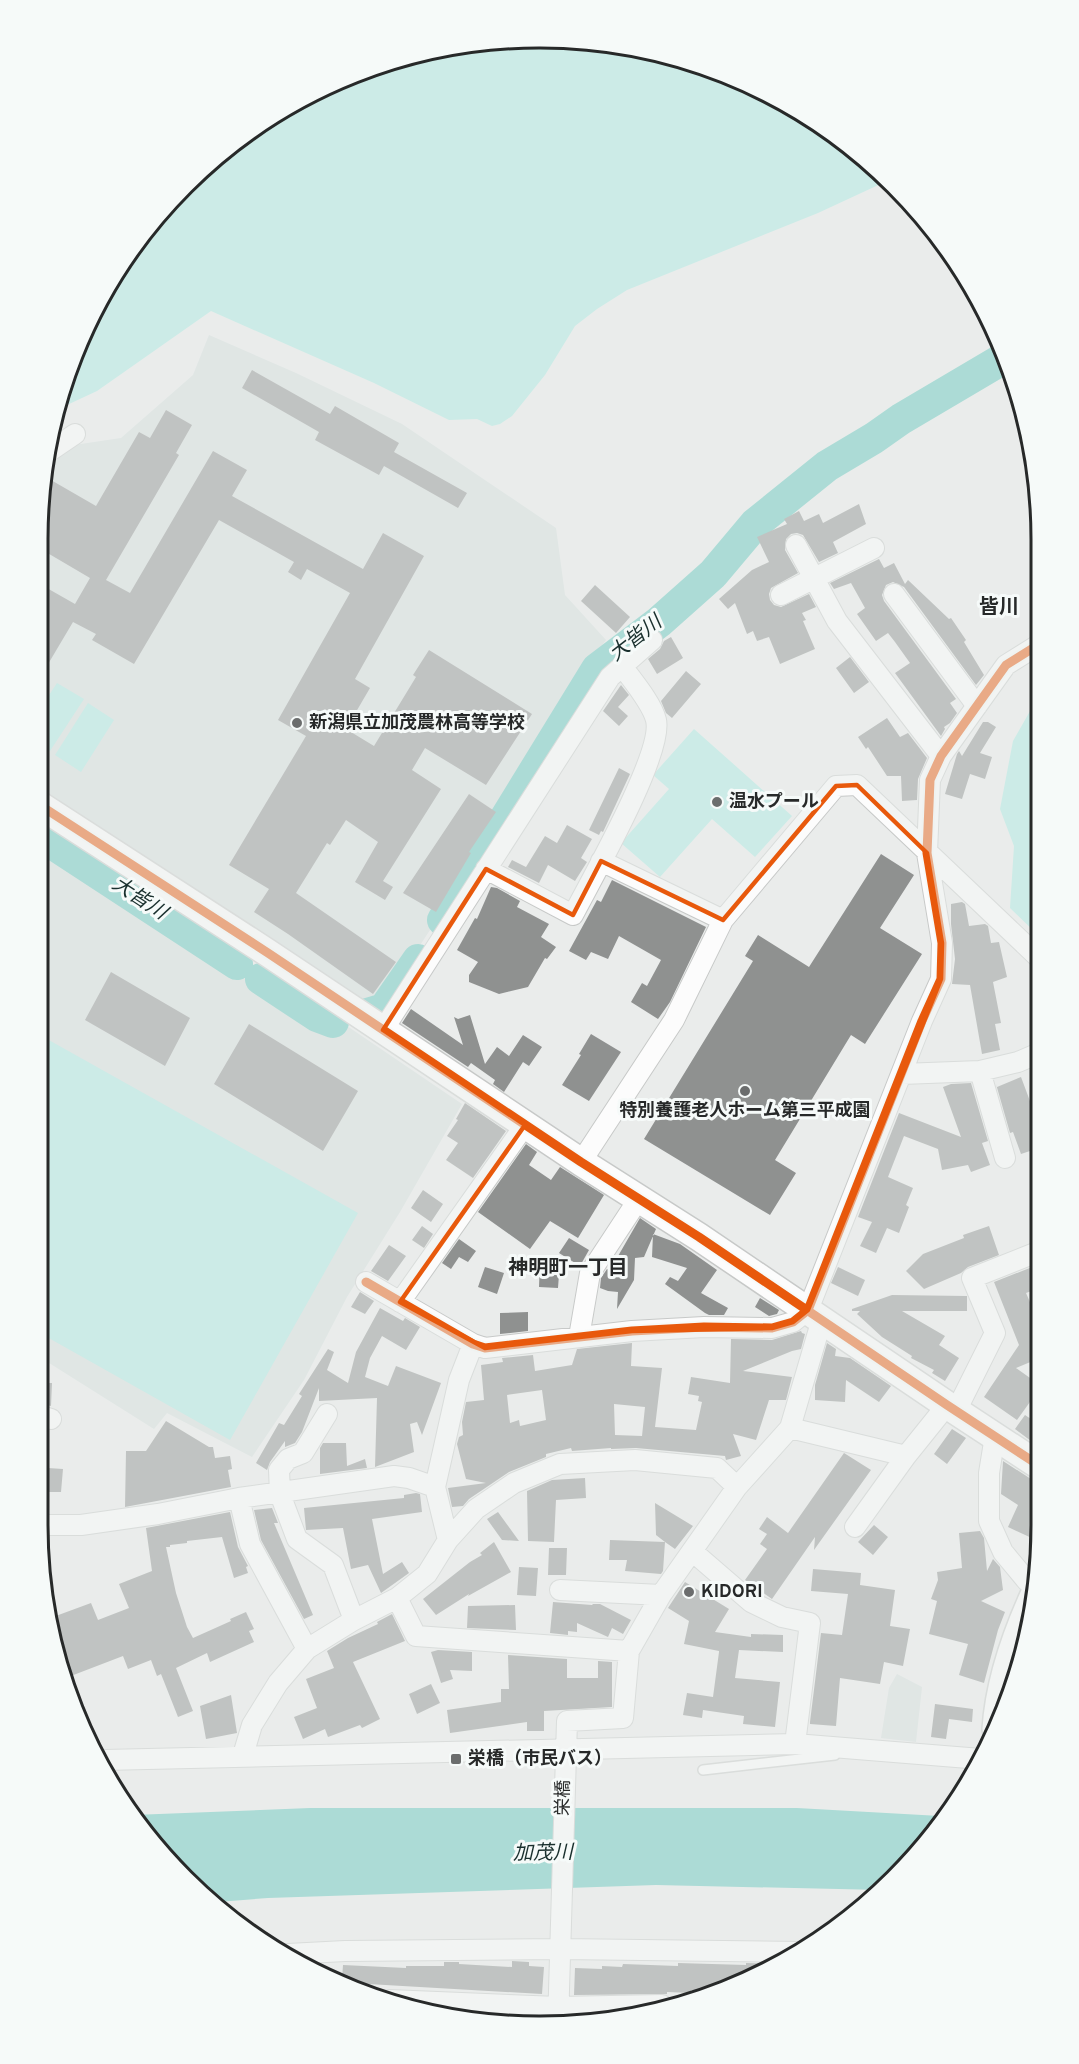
<svg xmlns="http://www.w3.org/2000/svg" width="1079" height="2064" font-family="Overpass,'Noto Sans JP',sans-serif">
<rect width="100%" height="100%" fill="#eaeceb"/>
<path fill="#d5dddc" d="M209 335 296 373 402 424 556 528 565 595 606 640 588 665 522 782 451 898 392 988 373 1007 345 995 175 875 38 791 39 507 45 467 74 445 121 438 193 375Z
M38 848 118 897 176 937 326 1028 347 1026 462 1104 400 1212 347 1297 304 1380 252 1457 167 1413 154 1429 38 1356Z
M897 1674 922 1687 916 1742 881 1738 889 1688Z"/>
<path fill="#a8e9e2" d="M573 39 670 55 762 89 871 162 887 181 818 213 627 290 597 309 575 326 545 375 512 416 500 424 492 426 477 419 449 420 374 383 211 311 97 391 54 411 89 317 141 234 209 162 289 105 378 64 474 42Z
M57 683 84 699 50 751 38 744V712Z
M1038 697 1039 936 1010 908 1014 846 1000 809 1013 741Z
M88 703 114 720 81 772 55 755Z
M694 729 792 816 755 857 712 819 660 877 621 843 669 789 653 775Z
M38 1034 358 1213 230 1440 38 1332Z"/>
<path fill="#62c6bc" d="M310 1808H797L940 1816 894 1880 882 1890 656 1885 268 1898 218 1902 141 1830 133 1815Z"/>
<g fill="none" stroke-linecap="round" stroke-linejoin="round">
<path stroke="#62c6bc" stroke-width="32" d="M38 839 52 843 237 964
M443 920 597 669 659 622 713 574 755 524 827 466 874 438 901 419 1006 357
M261 979 317 1016 333 1022
M367 1014 384 1009 418 960"/>
</g>
<path fill="#8f9190" fill-rule="evenodd" d="M252 370 330 414 335 406 399 443 394 452 467 493 458 508 384 466 379 475 315 440 319 432 242 388Z
M166 410 192 425 176 453 179 455 106 580 130 593 213 451 247 470 232 496 363 569 383 533 424 556 355 679 370 688 346 729 374 746 416 677 413 675 429 650 532 714 486 785 425 748 412 770 441 789 383 881 393 887 385 900 355 882 378 842 346 820 330 845 327 843 296 893 396 962 373 994 288 934 254 912 269 889 229 865 306 736 278 720 350 593 307 569 301 580 288 572 294 562 219 520 134 664 92 640 96 634 73 622 38 681V583L75 604 90 578 39 548V507L44 476 96 506 139 432 150 438Z
M859 504 866 524 833 542 838 553 819 562 803 535 797 533 791 534 786 539 785 550 798 573 771 588 769 594 770 600 774 605 781 607 809 594 816 607 802 613 806 620 803 621 815 649 780 664 769 637 757 641 753 631 747 634 735 603 728 609 719 599 752 570 769 562 757 537 787 524 784 519 799 511 804 521 819 514 823 523Z
M879 559 884 568 894 563 905 584 908 580 949 619 951 618 966 640 964 642 984 675 976 685 904 587 893 582 886 585 882 595 884 601 956 699 950 703 957 713 950 723 944 727 945 729 941 736 895 673 910 663 895 642 888 633 876 641 857 614 865 608 851 583 834 589 830 583Z
M595 585 630 617 616 633 581 601Z
M671 637 683 658 657 674 648 659 660 649 664 641Z
M850 657 869 682 854 693 836 668Z
M686 671 701 684 672 718 666 713 661 701Z
M621 685 629 695 618 707 628 716 619 726 603 711Z
M887 718 900 737 908 733 927 758 918 779 917 800 902 801 901 776H887L868 747 866 749 858 737Z
M983 722H988L996 727 980 753 992 757 985 779 970 774 962 799 945 794 957 754 959 751 962 756Z
M619 768 630 774 603 832 601 831 599 835 589 830Z
M469 794 496 812 469 852 471 853 436 912 403 893Z
M567 825 592 839 581 858 587 862 575 881 548 865 539 883 508 867 512 860 526 867 545 836 557 843Z
M881 854 914 875 880 928 922 954 865 1044 851 1035 775 1160 796 1173 770 1215 644 1139 753 961 745 956 758 935 809 967Z
M612 880 706 927 670 1002 658 1019 631 1002 642 983 647 986 661 960 619 936 608 959 591 952 586 960 569 951 597 900 601 902Z
M491 887 497 888 520 901 517 907 549 924 541 937 556 947 547 959 545 958 528 987 499 994 469 982V975L478 962 457 950 475 918 477 919Z
M962 902 965 904 969 926 985 924 988 926 991 943 999 942 1007 977 993 982 1001 1023 995 1024 1000 1050 982 1054 970 985 952 984 955 959 951 924V904Z
M111 972 190 1018 165 1066 85 1020Z
M411 1009 463 1045 454 1017 458 1019 470 1015 485 1064 497 1047 509 1056 523 1035 542 1047 529 1066 523 1062 504 1092 493 1084 495 1080 471 1063 468 1067 402 1023Z
M249 1024 358 1091 323 1151 214 1084Z
M591 1034 621 1052 589 1101 562 1085 581 1055 579 1054Z
M1021 1077 1037 1120 1034 1121 1039 1133V1148L1021 1154 1013 1132 1010 1133 996 1084 997 1087Z
M971 1083 988 1141 982 1143 990 1165 971 1172 968 1165 942 1170 938 1149 904 1136 888 1177 913 1188 906 1205 909 1207 899 1233 887 1228 876 1253 860 1246 872 1222 858 1217 899 1113 961 1137 943 1087 951 1084Z
M465 1103 506 1131 473 1178 446 1160 458 1143 447 1136 458 1120 456 1119Z
M526 1144 537 1152 529 1165 551 1180 560 1167 604 1195 578 1238 550 1221 530 1249 478 1212Z
M423 1190 443 1204 431 1222 411 1208Z
M640 1218 656 1229 644 1257 635 1258 634 1280 617 1309 618 1292 608 1291 600 1288 601 1278 607 1269 610 1270Z
M422 1226 433 1234 424 1248 412 1240Z
M989 1226 999 1255 968 1267 961 1273 924 1289 906 1271 923 1254 964 1238 963 1235Z
M653 1234 680 1244 717 1270 701 1293 728 1308 724 1315H709L705 1313 665 1284 670 1277 678 1281 687 1268 652 1257Z
M569 1238 589 1250 580 1266 559 1253Z
M459 1239 476 1251 468 1262 459 1257 451 1269 442 1263Z
M389 1245 406 1256 388 1281 371 1271Z
M540 1260 560 1261 558 1288 539 1287Z
M1040 1264V1288L1026 1293 1040 1325V1358L1016 1368 1040 1385V1388L1017 1420 984 1397 1019 1345 994 1282Z
M485 1267 504 1273 497 1294 478 1287Z
M838 1267 865 1280 858 1296 831 1283Z
M360 1292 374 1301 365 1314 351 1307Z
M892 1295 967 1296V1311H902L945 1336 939 1345 959 1358 945 1381 932 1373 934 1370 911 1358 912 1356 882 1337 857 1314 860 1311H852V1309Z
M760 1298 779 1310 777 1314 769 1316 755 1307Z
M380 1308 403 1321 405 1318 420 1327 406 1350 382 1336 370 1358 365 1377 388 1386 396 1366 441 1383 422 1435 417 1422 410 1424 414 1452 375 1467 377 1398 319 1401V1388L302 1432 295 1443 285 1447V1441L270 1462 267 1470 256 1463 279 1423 284 1425 302 1396 299 1394 328 1349 334 1352 327 1370 348 1383 356 1352Z
M528 1312V1331L500 1334V1313Z
M801 1331 802 1333 805 1334 801 1349 792 1351 743 1371 792 1377 786 1400H769L756 1440 733 1434 741 1456 726 1460 725 1456 636 1448 611 1449V1448L572 1451 571 1448 546 1454V1457L509 1472 469 1499 463 1506 452 1507 448 1488 486 1483 466 1479 457 1444 459 1437 463 1435 462 1422 466 1402 484 1400 481 1365 503 1362 502 1358 533 1355 535 1371 572 1365 577 1349 632 1343 631 1366 662 1368 655 1427 696 1430 702 1402 698 1401 699 1396 688 1394 691 1377 730 1383 731 1339 772 1340ZM542 1390 546 1420 520 1426 519 1420 510 1423 507 1395ZM614 1404 645 1407 642 1436 615 1435Z
M827 1343 836 1349 835 1356 850 1358 891 1386 879 1402 846 1380 845 1402 815 1400V1385Z
M38 1383H52L51 1406 38 1403Z
M1025 1415 1040 1425 1031 1441 1015 1429Z
M166 1421 209 1447H213L215 1458 230 1456 232 1469 228 1470 231 1487 125 1507 126 1451H146Z
M952 1429 966 1438 947 1464 934 1454Z
M323 1443H346L347 1466 365 1459 367 1468 320 1474V1448Z
M844 1453 871 1470 814 1550 815 1537 772 1599 745 1580 767 1549 760 1544 767 1534 759 1529 767 1517 788 1533Z
M1003 1461 1031 1479 1040 1482V1530L1036 1540 1008 1527 1018 1505 1001 1494Z
M48 1468 63 1469 61 1492H46Z
M585 1478 586 1498 556 1500 554 1542 528 1541 527 1491 552 1480Z
M416 1493 420 1494 422 1512 372 1519 383 1574 402 1562 409 1573 381 1593 368 1565 351 1569 343 1528 306 1530 304 1508 404 1498V1495Z
M655 1503 693 1526 675 1549 665 1542 663 1571 661 1574 625 1571 627 1560H609L610 1540 665 1542 656 1535Z
M272 1508 278 1523H274L313 1615 304 1619 261 1540 254 1510Z
M230 1512 238 1547 248 1566 246 1567 248 1573 234 1578 222 1537 187 1541V1543L170 1545V1547H166L176 1593 187 1627 193 1638 231 1621 230 1619 246 1612 254 1629 249 1631 254 1642 210 1662 207 1653 176 1668 193 1711 178 1717 161 1674 157 1676 151 1660 128 1669 123 1656 63 1679 53 1617 91 1603 98 1620 129 1608 119 1584 152 1571 146 1528Z
M498 1512 519 1541 502 1540 487 1519Z
M874 1525 888 1537 873 1555 858 1542Z
M980 1531 984 1538 987 1571 993 1559 1000 1567 1003 1590 981 1601 1005 1612 998 1630 984 1683 959 1675 968 1644 929 1634 937 1601 931 1599 938 1580 937 1572 962 1568 959 1533Z
M494 1542 511 1572 468 1596 469 1594 436 1615 423 1599 470 1562 482 1555 480 1553Z
M549 1548H567L566 1575H548Z
M519 1567 538 1568 536 1596 517 1595Z
M813 1569 861 1573 860 1585 895 1590 890 1626 910 1629 903 1666 884 1662 880 1684 840 1678 836 1726 810 1724V1722L821 1633 842 1635 848 1594 811 1591Z
M685 1582 729 1609 715 1632 751 1637V1634L783 1635V1652L739 1650 735 1678 780 1682 775 1727 743 1724 744 1716 703 1710 702 1718 683 1715 687 1693 713 1697 719 1652V1651L684 1644 689 1621 668 1608Z
M553 1602 592 1605 593 1604H600L631 1620 623 1634 612 1628 608 1637 577 1623V1632L568 1631V1635L550 1633Z
M515 1605 516 1630 467 1628 468 1606Z
M392 1614 405 1641 353 1662 380 1719 362 1728 360 1725 328 1737 325 1729 303 1739 294 1717 317 1708 306 1679 334 1668 327 1651 348 1638 378 1624 377 1622Z
M438 1650 472 1652V1671L450 1670 453 1679 441 1683 431 1652Z
M508 1655 567 1659V1678H598V1661L612 1662V1707L544 1711V1731H527V1722L450 1733 447 1710 501 1702V1689H509Z
M431 1684 440 1703 417 1714 409 1694Z
M231 1695 237 1733 206 1739 200 1706Z
M935 1704 973 1709 972 1722 949 1719 946 1739 931 1737Z
M512 1961 529 1962V1966L544 1967 542 1994 351 1983 342 1979 343 1965 406 1968V1966H444V1962H459V1964L512 1967Z
M678 1963 746 1965V1963L778 1964 732 1988 718 1991 691 1990V1993L667 1992V1994L574 1995 575 1968 602 1969V1966L622 1967 623 1964 678 1966Z"/>
<g fill="none" stroke-linecap="round" stroke-linejoin="round">
<g stroke="#c7c9c8" stroke-width="12">
<path id="lane" d="M703 1770 835 1755"/>
</g>
<g stroke="#c7c9c8" stroke-width="22">
<path id="street" d="M47 453 75 434
M796 545 837 621 941 756
M894 594 977 706
M781 595 874 548
M601 861 723 920
M486 869 573 915C591 880 664 753 656 720 652 703 632 680 622 666
M383 1030 610 677 652 640
M980 1071 1005 1158
M902 1074 980 1071 1018 1062 1039 1053
M581 1162 674 1020 723 920 836 786 857 785 1039 958
M366 1282 473 1344 485 1348 632 1331 704 1327 772 1328 793 1322 808 1310 922 1021 941 979 942 943 927 853 930 780 941 756 1006 665 1038 645
M400 1302 525 1125
M579 1337 590 1273 638 1200
M956 1411 995 1333 972 1278 1040 1251
M327 1414 303 1453 288 1459 279 1470 280 1494 297 1539 333 1565 354 1620
M38 1415 51 1419
M790 1428 906 1456
M995 1436 989 1473V1521L1003 1552 1027 1581 1036 1585
M239 1498 250 1544 307 1649
M38 1525H81L158 1514 239 1498 394 1476 409 1478 435 1487
M855 1527 906 1456 947 1405
M448 1540 435 1487 459 1380 473 1344
M692 1551 751 1602 782 1617 810 1623 795 1744
M560 1590 661 1595
M397 1598 416 1636 629 1651
M243 1755 252 1725 278 1683 307 1649 354 1620 397 1598 427 1574 448 1540 476 1509 514 1483 560 1464 635 1460 717 1468 737 1487
M104 1760 795 1744 981 1759
M288 1954 345 1951 560 1949 800 1952
M389 2000 558 2007 662 2005
M558 2024 567 1721 623 1718 629 1651 661 1595 737 1487 790 1428 822 1319"/>
</g>
<g stroke="#c7c9c8" stroke-width="30">
<path id="secondary" d="M38 804 268 953 581 1162 699 1237 947 1405 1040 1466
M996 1729C999 1682 1015 1637 1034 1595"/>
</g>
<use href="#lane" stroke="#fcfcfc" stroke-width="9"/>
<use href="#street" stroke="#fcfcfc" stroke-width="20"/>
<use href="#secondary" stroke="#fcfcfc" stroke-width="27"/>
<g stroke="#f6faf9" stroke-width="13">
<path id="cycleway" d="M38 804 268 953 581 1162 699 1237 947 1405 1040 1466
M366 1282 473 1344 485 1348 632 1331 704 1327 772 1328 793 1322 808 1310 922 1021 941 979 942 943 927 853 930 780 941 756 1006 665 1038 645"/>
</g>
<use href="#cycleway" stroke="#e8590c" stroke-width="9"/>
</g>
<path d="M0 0H1079V2064H0ZM857 785 927 853 942 943 941 979 808 1310 793 1322 772 1328 632 1331 485 1348 400 1302 525 1125 383 1030 486 869 573 915 601 861 723 920 836 786Z" fill="#eaeceb" fill-opacity=".55" fill-rule="evenodd"/>
<path fill="none" stroke="#e8590c" stroke-width="4.5" stroke-linejoin="round" d="M857 785 927 853 942 943 941 979 808 1310 793 1322 772 1328 632 1331 485 1348 400 1302 525 1125 383 1030 486 869 573 915 601 861 723 920 836 786Z"/>
<g fill="#6b6d6d" stroke="#f6faf9" stroke-width="2">
<circle cx="297" cy="723" r="6"/>
<circle cx="717" cy="802" r="6"/>
<circle cx="745" cy="1091" r="6"/>
<circle cx="689" cy="1592" r="6"/>
<rect x="450" y="1753" width="12" height="12" rx="3"/>
</g>
<g text-anchor="middle" dominant-baseline="central" stroke-width="6" stroke-linejoin="round" paint-order="stroke">
<g font-size="18" font-weight="bold" fill="#272929" stroke="#f6faf9" text-anchor="start">
<text x="309" y="723">新潟県立加茂農林高等学校</text>
<text x="729" y="802">温水プール</text>
<text x="745" y="1111" text-anchor="middle">特別養護老人ホーム第三平成園</text>
<text x="701" y="1592">KIDORI</text>
<text x="468" y="1759">栄橋（市民バス）</text>
</g>
<g font-size="18" fill="#272929" stroke="#f6faf9">
<text transform="translate(564 1798) rotate(-89)">栄橋</text>
</g>
<g font-size="20" font-weight="bold" fill="#272929" stroke="#f6faf9">
<text x="999" y="608">皆川</text>
<text x="568" y="1269">神明町一丁目</text>
</g>
<g font-size="20" font-style="italic" fill="#192f2d" stroke="#f6faf9">
<text transform="translate(636 639) rotate(-38)">大皆川</text>
<text transform="translate(139 899) rotate(33)">大皆川</text>
<text transform="translate(543 1854) rotate(-1)">加茂川</text>
</g>
</g>
<path d="M0 0H1079V2064H0ZM539 48H540A491 491 0 0 1 1031 539V1525A491 491 0 0 1 540 2016H539A491 491 0 0 1 48 1525V539A491 491 0 0 1 539 48Z" fill="#f6faf9" fill-rule="evenodd"/>
<path fill="none" stroke="#272929" stroke-width="3" d="M539 48H540A491 491 0 0 1 1031 539V1525A491 491 0 0 1 540 2016H539A491 491 0 0 1 48 1525V539A491 491 0 0 1 539 48Z"/>
</svg>
